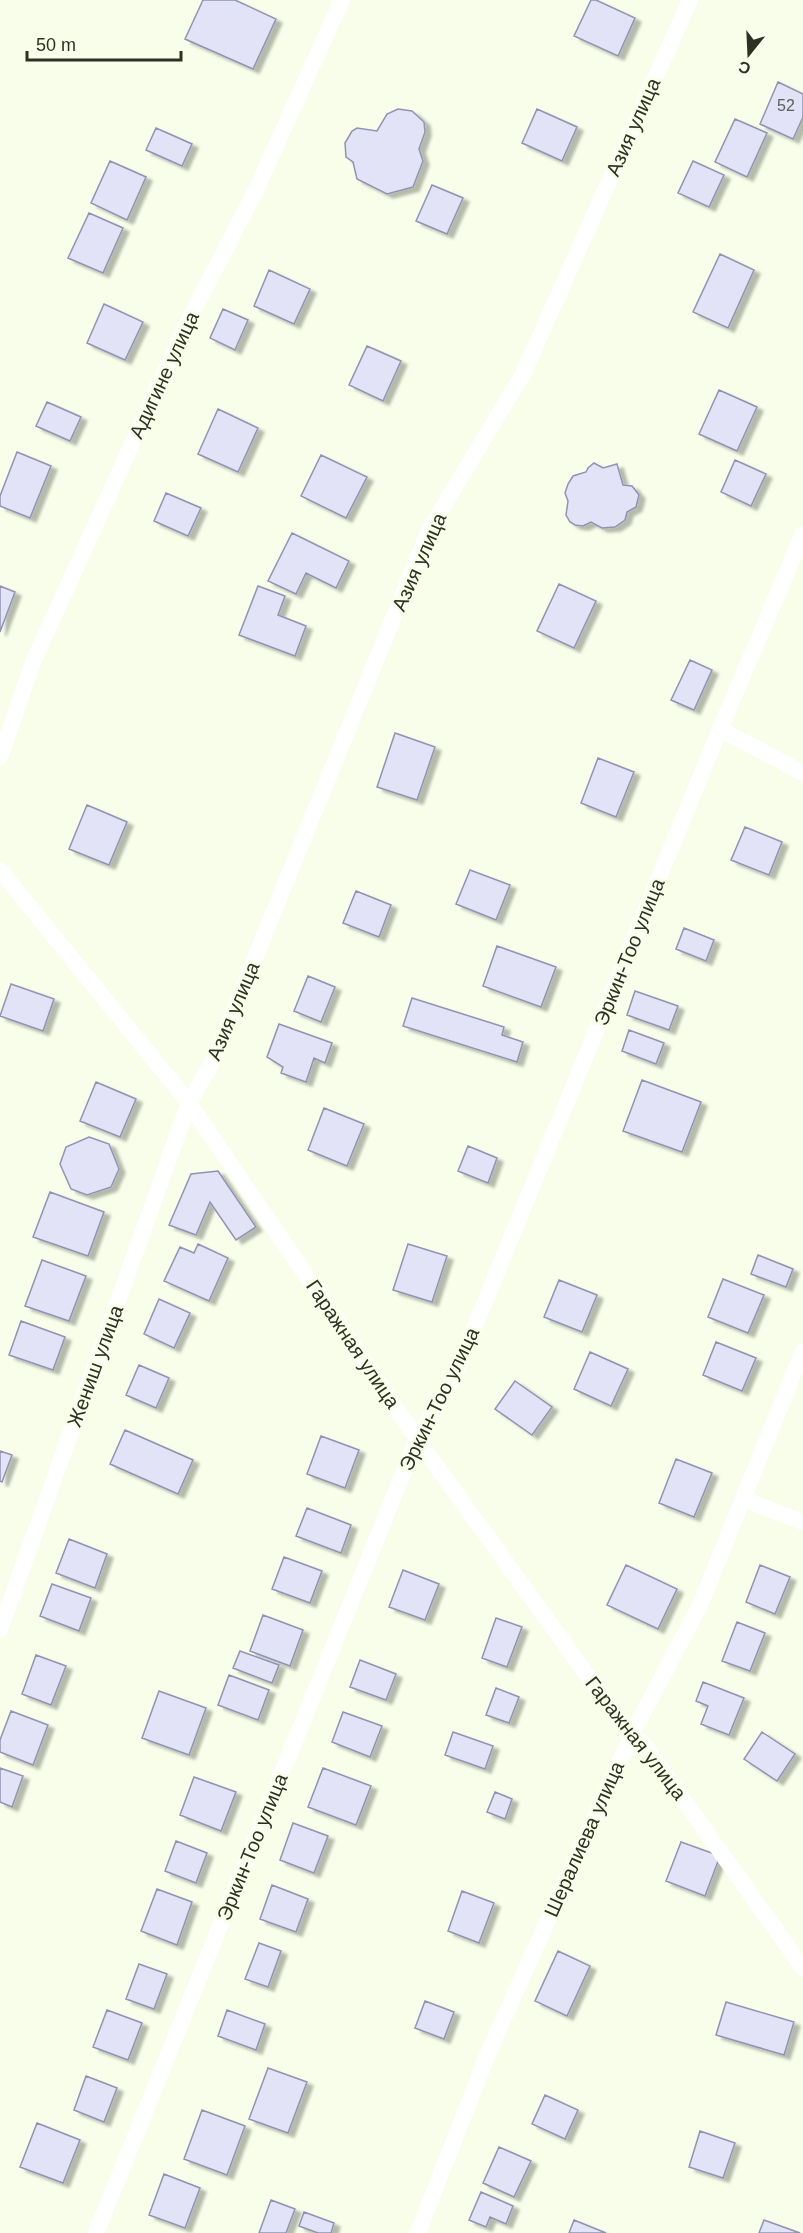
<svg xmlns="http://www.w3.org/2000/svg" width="803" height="2233" font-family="Arial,sans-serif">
<defs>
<filter id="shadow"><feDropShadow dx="6" dy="4" stdDeviation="1.5" flood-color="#0004"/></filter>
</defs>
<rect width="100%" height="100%" fill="#f8feea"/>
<path fill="#e2e3f6" stroke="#9193b3" stroke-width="1.5" filter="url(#shadow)" d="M203 0H235L276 19 253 69 185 39Z
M591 0H596L635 18 618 56 574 36Z
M778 82 803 94V117L793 139 760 124Z
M398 109 412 111 424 122 425 132 419 149 423 161 413 187 387 194 357 179 353 162 346 157 345 143 352 131 357 128 377 131 387 114Z
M537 109 577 127 562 161 522 143Z
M735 119 767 133 747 177 715 162Z
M156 128 192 144 182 166 146 150Z
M110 161 146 177 127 220 91 203Z
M693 161 724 175 709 207 678 193Z
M432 185 463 198 447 234 416 221Z
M89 213 123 228 103 273 68 258Z
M720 254 754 270 728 328 693 312Z
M269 270 310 289 294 324 254 306Z
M104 304 143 322 125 360 87 343Z
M223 309 248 320 235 350 210 338Z
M367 346 401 361 383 401 349 385Z
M719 390 757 407 737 451 699 434Z
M47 402 81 417 70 441 36 426Z
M218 409 258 428 238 472 198 454Z
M17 452 51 466 30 518 0 506V496Z
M321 455 367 477 346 518 301 496Z
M735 460 766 474 751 506 721 492Z
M594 463 603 468 617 464 623 485 632 486 639 495 636 507 627 512 625 520 615 527 602 528 591 522 583 526 575 525 570 522 566 515 568 501 565 493 568 484 573 476 586 472 588 468Z
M166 493 201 508 188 536 154 521Z
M292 533 349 561 336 588 306 573 296 594 268 581Z
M559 584 596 601 574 648 537 631Z
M0 586 15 592 0 632Z
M258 586 285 596 278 615 306 626 295 656 239 635Z
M690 660 712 670 694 710 671 700Z
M395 733 435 747 417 800 377 787Z
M598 758 634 772 616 817 581 803Z
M87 805 127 822 109 865 69 849Z
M745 827 782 842 769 875 731 860Z
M470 870 510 885 496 920 456 904Z
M356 891 391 905 379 937 343 923Z
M684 928 714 940 706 961 676 949Z
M497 946 556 967 541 1007 483 986Z
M308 976 335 987 321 1022 294 1011Z
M11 984 54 999 43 1031 0 1016Z
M635 991 678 1006 669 1030 627 1015Z
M412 998 504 1027 502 1035 523 1042 517 1062 403 1026Z
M279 1024 332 1043 325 1063 314 1058 306 1082 281 1073 283 1067 267 1057Z
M629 1030 664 1043 656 1064 622 1051Z
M642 1080 701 1102 682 1152 623 1131Z
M96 1082 136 1099 120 1137 80 1121Z
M324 1108 364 1124 347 1166 308 1150Z
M89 1137 109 1144 119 1169 111 1187 87 1195 71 1189 60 1164 66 1147Z
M468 1146 497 1158 488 1183 458 1171Z
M218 1171 256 1227 236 1240 210 1202 196 1235 169 1225 191 1174Z
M50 1192 104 1212 88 1256 33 1237Z
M198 1244 228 1258 209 1301 164 1281 180 1247 194 1253Z
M408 1244 447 1256 432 1302 393 1290Z
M758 1255 793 1269 786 1287 751 1274Z
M42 1260 86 1276 69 1321 25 1306Z
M723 1279 764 1295 748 1333 708 1317Z
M559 1280 597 1295 582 1332 544 1317Z
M159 1299 190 1313 174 1348 144 1334Z
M21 1321 65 1337 53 1370 9 1355Z
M716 1342 756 1358 742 1391 703 1375Z
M590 1352 628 1369 611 1406 574 1389Z
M139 1365 169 1378 156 1408 126 1395Z
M515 1381 552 1407 532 1435 495 1409Z
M125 1430 193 1460 178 1494 110 1464Z
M321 1436 359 1450 345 1488 307 1474Z
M0 1451 12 1455 2 1482 0 1481Z
M676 1459 712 1473 694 1517 659 1503Z
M307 1508 351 1525 341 1553 296 1536Z
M69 1539 107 1554 95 1588 56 1573Z
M284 1557 322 1571 310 1603 272 1589Z
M626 1565 677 1589 658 1629 607 1605Z
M760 1565 790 1577 775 1614 746 1602Z
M403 1570 439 1584 425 1620 389 1607Z
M52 1584 91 1598 79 1631 40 1616Z
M263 1615 303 1630 290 1666 250 1651Z
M496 1618 522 1627 507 1667 482 1658Z
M737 1622 765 1633 750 1671 722 1661Z
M240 1651 279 1665 272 1683 233 1668Z
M36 1655 66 1666 51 1705 22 1694Z
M360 1660 396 1674 386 1700 350 1687Z
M229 1675 269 1690 258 1720 218 1705Z
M703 1682 744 1698 729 1735 701 1724 708 1706 696 1701Z
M496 1688 519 1697 509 1723 486 1715Z
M159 1691 206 1708 189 1755 142 1738Z
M11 1711 48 1725 33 1765 0 1752V1740Z
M343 1712 382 1726 370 1757 332 1742Z
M453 1732 493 1746 485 1769 445 1755Z
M762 1732 795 1754 777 1781 744 1759Z
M0 1768 23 1776 12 1807 0 1802Z
M323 1768 371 1786 356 1825 308 1807Z
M194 1777 236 1792 221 1831 180 1815Z
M495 1792 512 1799 505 1819 487 1812Z
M293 1823 328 1836 314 1873 280 1860Z
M176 1841 207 1853 196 1883 165 1871Z
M681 1842 720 1856 705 1896 666 1881Z
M272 1885 308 1899 296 1932 260 1919Z
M157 1889 192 1902 177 1945 141 1931Z
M462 1891 494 1903 479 1943 448 1931Z
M259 1943 281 1951 268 1987 245 1979Z
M558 1951 590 1966 567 2016 535 2001Z
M139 1964 167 1974 154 2009 126 1999Z
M425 2001 454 2012 444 2039 415 2028Z
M726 2002 794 2022 784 2055 716 2035Z
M107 2010 142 2023 128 2060 93 2047Z
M227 2010 265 2024 256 2050 218 2036Z
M268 2068 307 2082 288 2133 249 2119Z
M86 2076 117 2088 104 2122 74 2110Z
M545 2095 578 2110 565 2139 532 2124Z
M202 2110 245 2126 227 2175 184 2159Z
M37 2123 80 2140 63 2183 20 2167Z
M700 2131 735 2143 723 2178 689 2167Z
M499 2147 531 2161 514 2197 483 2183Z
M164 2174 200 2188 185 2228 149 2215Z
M481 2192 513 2206 506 2224 490 2217 486 2227 469 2220Z
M271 2200 295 2209 286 2233H259Z
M304 2212 334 2223 331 2233H318L299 2226Z
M574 2220 606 2233H569Z
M764 2220 800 2233H759Z"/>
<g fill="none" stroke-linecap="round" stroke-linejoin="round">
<path stroke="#fff" stroke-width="16" d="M720 729 803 773
M0 757 34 660 186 325 255 192 342 0
M0 870 189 1103 417 1439 631 1736 643 1743 803 1968
M743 1499 803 1522
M0 1630 189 1103 214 1059 429 530 523 374 690 0
M96 2233 417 1439 454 1377 720 729 803 534
M418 2233 489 2051 631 1736 700 1605 803 1351"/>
</g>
<g text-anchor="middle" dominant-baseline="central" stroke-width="6" stroke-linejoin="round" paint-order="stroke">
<g font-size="16" fill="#5a5d58">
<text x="786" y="105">52</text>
</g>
<g font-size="20" fill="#2d3023" stroke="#f8feea">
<text transform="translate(633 127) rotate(-66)">Азия улица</text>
<text transform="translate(164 375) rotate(-65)">Адигине улица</text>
<text transform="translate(419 562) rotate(-66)">Азия улица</text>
<text transform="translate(629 952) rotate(-68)">Эркин-Тоо улица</text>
<text transform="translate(233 1011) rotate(-67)">Азия улица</text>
<text transform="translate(353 1344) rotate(56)">Гаражная улица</text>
<text transform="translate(95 1366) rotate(-70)">Жениш улица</text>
<text transform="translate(439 1399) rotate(-64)">Эркин-Тоо улица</text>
<text transform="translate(636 1738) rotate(52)">Гаражная улица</text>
<text transform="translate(584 1839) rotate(-66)">Шералиева улица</text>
<text transform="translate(252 1847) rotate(-68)">Эркин-Тоо улица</text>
</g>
</g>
<g transform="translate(749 54) rotate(198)" stroke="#f8feea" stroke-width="4.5" paint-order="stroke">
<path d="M0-4.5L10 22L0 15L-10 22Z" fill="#2d3023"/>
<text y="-9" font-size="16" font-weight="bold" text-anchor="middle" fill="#2d3023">С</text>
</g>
<path d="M27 51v9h154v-9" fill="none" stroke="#2d3023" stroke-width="3"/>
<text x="36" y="51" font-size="18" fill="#2d3023" stroke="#f8feea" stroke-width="4.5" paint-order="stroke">50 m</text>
</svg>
